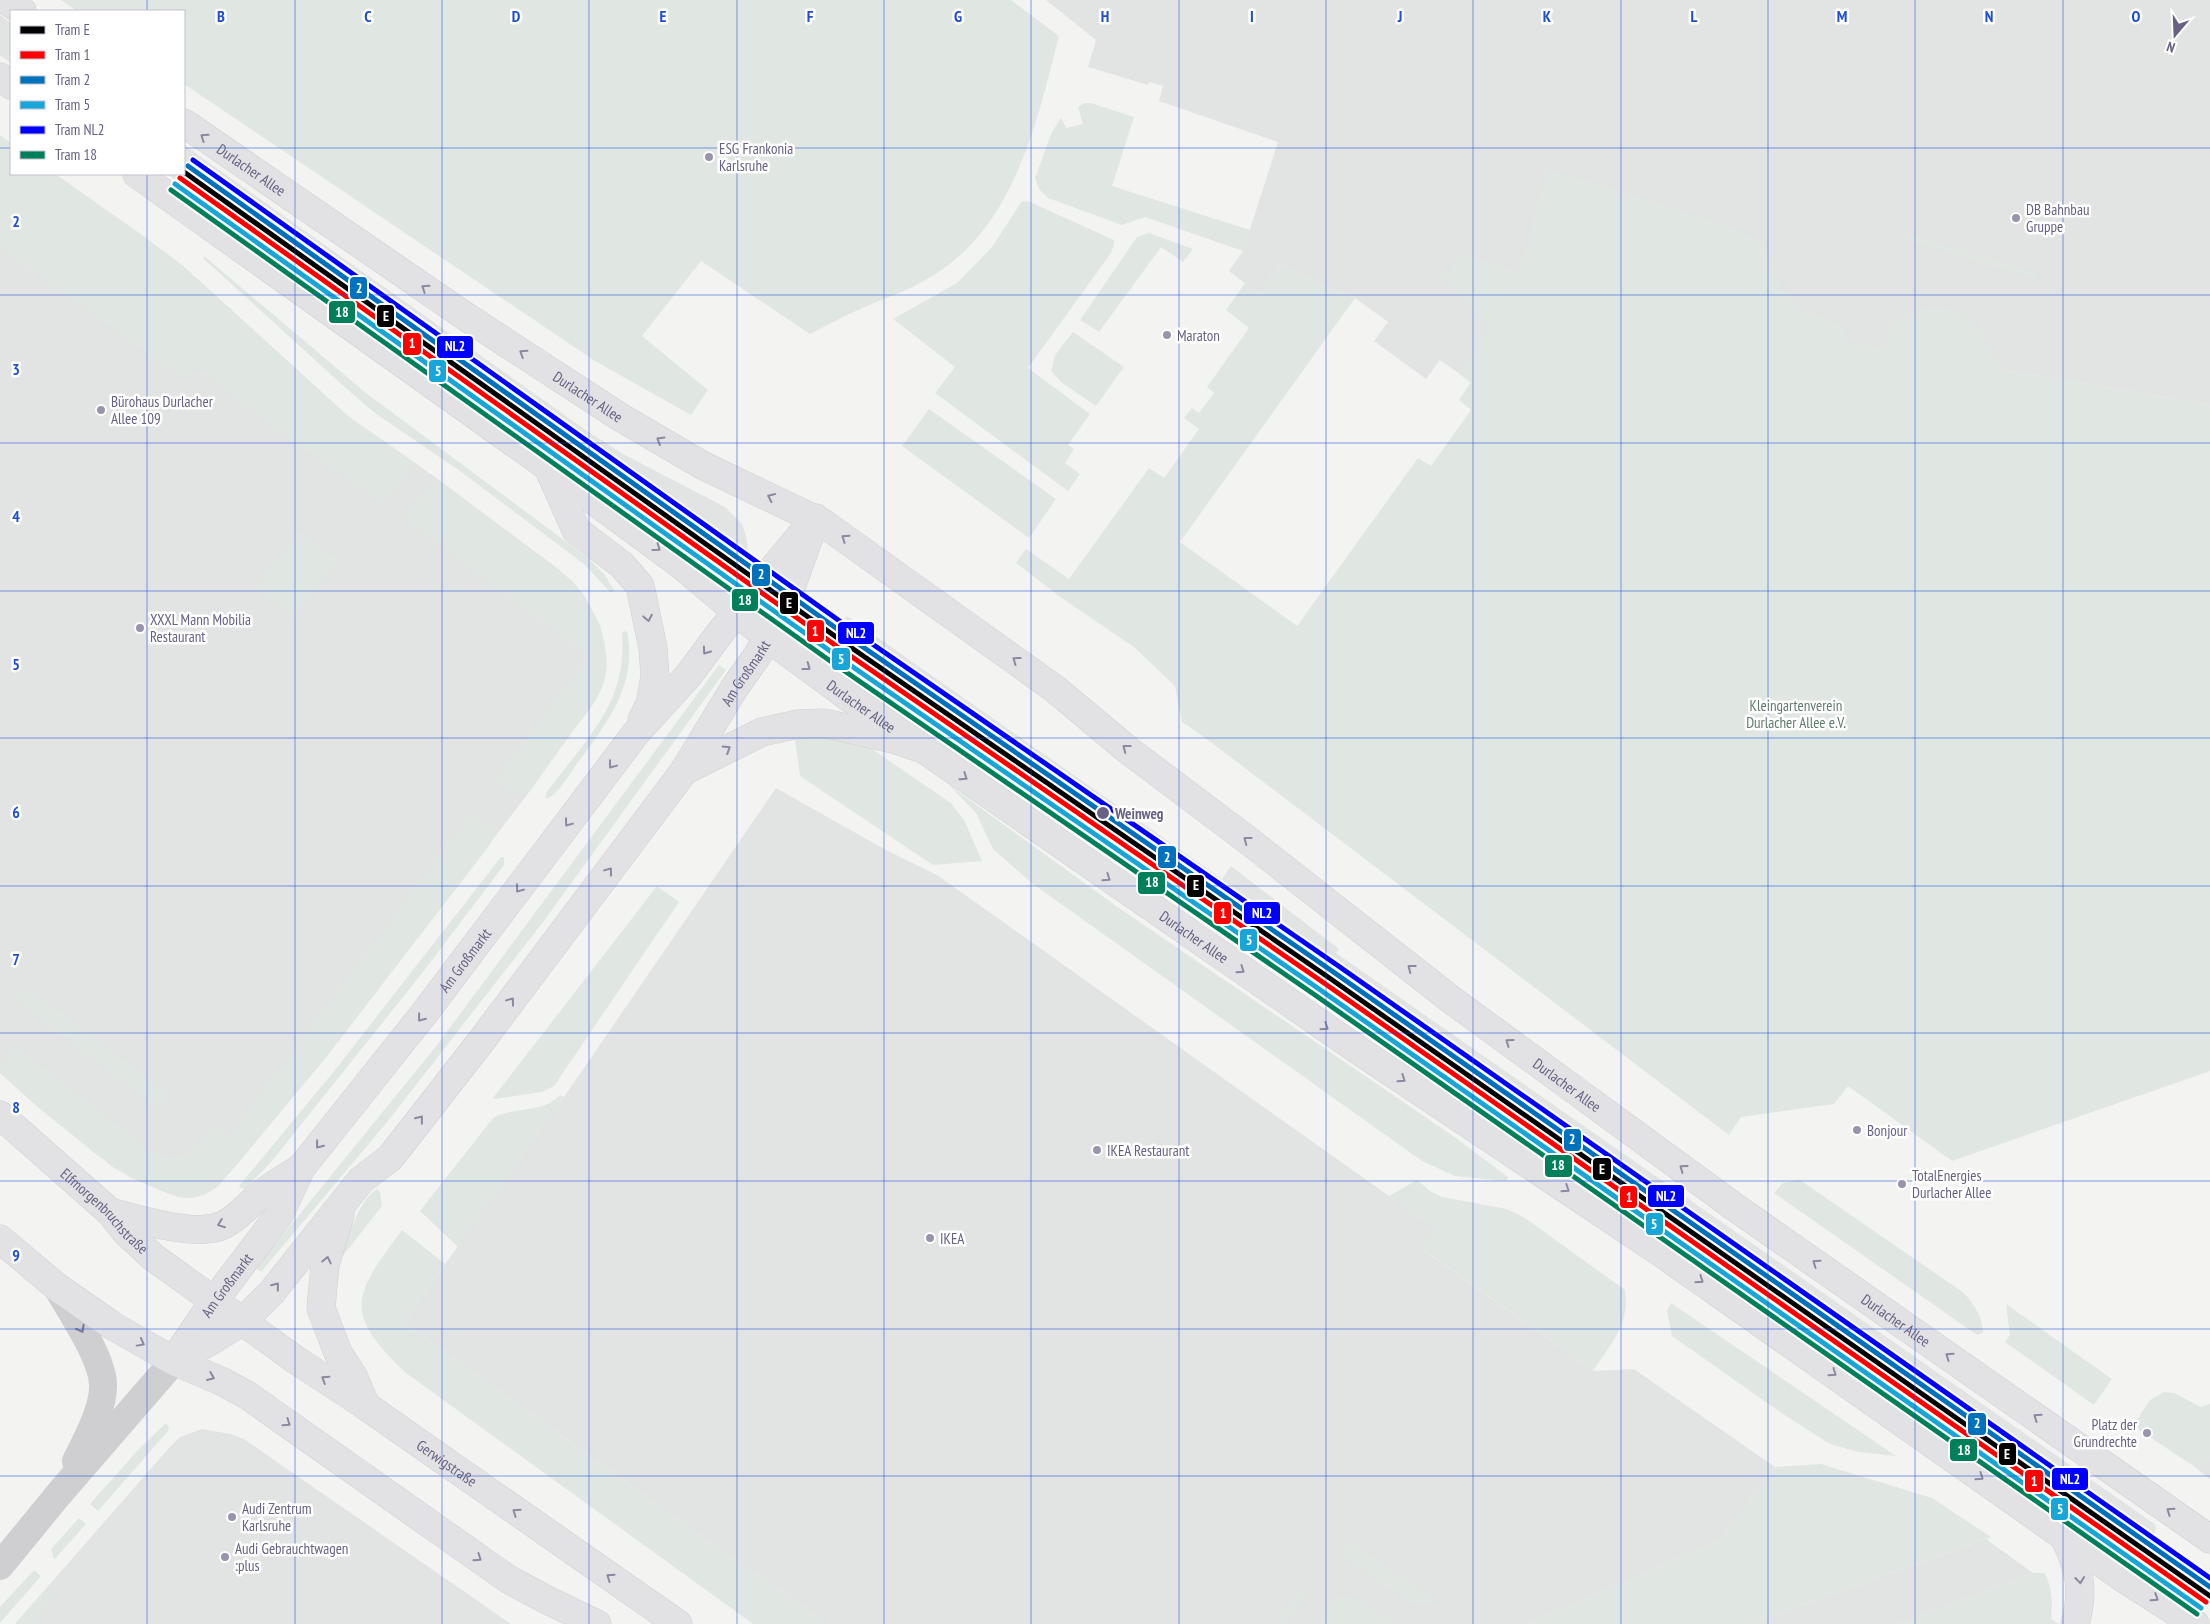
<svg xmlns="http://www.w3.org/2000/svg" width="2210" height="1624" font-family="'PT Sans Narrow',sans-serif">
<rect width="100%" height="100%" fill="#f3f4f2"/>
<path fill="#e2e4e4" d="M1046 0H2210V405L2001 369 1459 400 1471 382 1440 360 1426 379 1374 341 1388 322 1355 298 1279 265 1259 294 1229 271 1243 251 1278 142 1159 101 1163 86 1149 82 1148 85 1088 67 1096 40Z
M0 15 11 23V63L0 55Z
M0 135 11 174H55L139 233 182 265 348 416 435 477 557 568 573 582 584 595 600 625 605 646V669L599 693 533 787 327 1056 240 1161 217 1187 204 1195 191 1198 178 1197 159 1190 114 1168 40 1109 0 1073Z
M184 145 587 431 623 454 725 507 742 524 746 536 748 549 745 566 741 574 731 582 722 579 680 545 417 351 167 174H184Z
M847 616 1222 879 1231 866 1339 949 1336 953 2156 1525 2154 1536 2150 1544 2131 1554 1227 924 1229 920 829 642Z
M776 788 886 850 937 875 1389 1196 1435 1229 1422 1249 1593 1371 1634 1369 1775 1467 1720 1540 1527 1624H828L700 1535 404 1322 564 1097Z
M202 1429 231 1434 244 1439 511 1624H15L168 1449 180 1437Z
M2210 1458V1479L2192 1465Z
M1986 1539 2033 1573 1897 1624H1750Z"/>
<path fill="#e0e6e2" d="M61 0H1011L1059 36C1038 118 1017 216 943 269 917 288 887 297 858 310 842 317 826 326 810 334L701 261 642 336 708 390 691 415 595 361 184 84V11H77Z
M1084 103H1091L1134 117 1112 186 1250 230 1243 251 1145 217 1122 225 1048 198 1039 189 1035 178 1052 132 1061 118 1066 128 1083 124 1078 107Z
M0 135 11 143V174H55L139 233 182 265 348 416 415 463 383 505 275 428 197 368 187 381 0 248Z
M1547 168 1729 226 1752 237 1766 252 1784 294 1797 307 1846 328 1845 342 1886 348 1891 323C1947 288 1978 315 2001 369L2210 405V1071L1952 1161 1848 1086 1834 1104 1741 1117 1729 1135 1204 737 1182 722 1175 686 1134 647 1063 599 1016 563 1026 549 1069 579 1149 468 1164 478 1199 429 1184 418 1192 408 1199 413 1214 393 1207 387 1249 328 1226 310 1245 283 1259 294 1279 265 1355 298 1180 542 1297 626 1418 458 1431 466 1471 410 1459 400 1471 383 1458 373 1489 328 1458 292 1437 277 1450 271 1459 252 1519 273Z
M1022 201 1030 202 1114 240V245L1111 253 1028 368 1090 414 1068 445 1074 449 1065 463 1080 474 1068 491 935 393 955 367 893 319 957 283 992 247Z
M1903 232 2037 273 2035 279 1901 238Z
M1149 233 1193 249 1183 262 1161 247 1099 332 1080 320 1137 237Z
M204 256 366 393 588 558 604 574 615 591 610 592 584 564 460 471 375 413 349 391 204 259Z
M1073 332 1124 367 1096 406 1061 382 1051 371 1055 355Z
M929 409 1056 499 1029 538 902 446Z
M435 477 573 582C596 612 619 656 599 694 591 710 578 723 568 738 556 754 544 771 533 787L526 794H515L496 780 588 656 408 522 404 517Z
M298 531 339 561 295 617 255 587Z
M624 631 627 632C638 685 606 725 576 765 568 776 559 794 546 799V793C585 740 628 704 622 633Z
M719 665 726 670 543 922 388 1121 261 1272 256 1268 437 1045Z
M822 737 866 745 951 803 964 820 982 861 933 865 800 776 795 738Z
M949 785 1119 908 1456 1138 1508 1177 1506 1181 1455 1176 1422 1161 1033 884 993 849 976 813Z
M472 812 495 829V836L489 846 327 1056 217 1187 204 1195 191 1198 178 1197 131 1178 93 1152 0 1073V1067L15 1046 154 1152C184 1164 196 1149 211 1125L228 1137Z
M501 857H504V865L423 972 272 1161 245 1189 241 1188 239 1186 335 1070Z
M657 886 679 902 554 1086 542 1092 495 1099 493 1098Z
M25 986 39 996 170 1095 158 1109 16 1001 15 998Z
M560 1095 564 1097 458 1247 420 1211 493 1118C515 1106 542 1114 560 1095Z
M1417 1180 1430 1191 1442 1197 1507 1209 1525 1218 1625 1290C1630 1325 1611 1343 1593 1371L1421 1248 1434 1229 1389 1196Z
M1800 1180 1964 1293C1974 1304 1983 1318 1983 1333L1977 1335 1774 1193 1783 1183Z
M377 1189 380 1192 382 1206 342 1257C347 1239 360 1198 377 1189Z
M402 1230 445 1264 404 1322 700 1535 828 1624H753L406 1373C342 1312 353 1296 402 1230Z
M1671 1303 1896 1456 1858 1452 1830 1444 1780 1412 1672 1336 1667 1311Z
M2006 1304 2112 1379 2094 1405 2005 1342 2010 1335Z
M2164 1392 2175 1393 2200 1407 2210 1404V1458L2192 1465 2133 1426 2150 1400Z
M166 1423 169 1428 168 1431 98 1511 90 1504 137 1451Z
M1821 1464 1932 1498 1991 1537 1750 1624H1527L1720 1540 1775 1467Z
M79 1518 86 1524 54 1560 51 1549Z
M1348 1540 1438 1602 1436 1604H1411L1339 1555Z
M34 1570 41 1576 0 1623V1607Z
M2033 1573H2045C2052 1589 2053 1601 2051 1619L2059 1624H1897Z
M1301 1587 1308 1592 1286 1624H1276Z
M45 1590 54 1598 38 1620 43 1624H36L30 1621 28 1624H15Z
M1338 1596 1356 1597 1397 1624H1317Z"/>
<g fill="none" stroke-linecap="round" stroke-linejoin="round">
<g stroke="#d1d0d3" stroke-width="29">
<g id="secondary">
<path d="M548 467 576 530 622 565 640 586 653 648 655 676 650 704 642 720"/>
<path d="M684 771 762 732 798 724 824 723 893 739 917 747"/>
<path id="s1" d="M0 1115 110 1212 126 1232 153 1257 296 1360 366 1406 678 1624"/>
<path d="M110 1212C138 1219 197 1238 223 1225 238 1218 247 1206 259 1196 272 1185 287 1177 301 1168"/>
<path d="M340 1215 325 1265 321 1308 338 1353 353 1376 366 1406"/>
<path d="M0 1239 57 1287 113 1326 174 1361 221 1381 247 1395 508 1579 545 1599 597 1624"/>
<path id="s2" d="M176 1357 214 1301 279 1215 301 1168 423 1015 636 733 688 676 723 629 806 529"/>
<path id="s3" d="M174 1361 214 1339 243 1321 272 1292 361 1180 390 1158 482 1040 684 771 735 687 757 656 781 615 816 518"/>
</g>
</g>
<g stroke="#d1d0d2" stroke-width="29">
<g id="primary">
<path d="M6 0 22 11"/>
<path d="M0 77 11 85"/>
<path id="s4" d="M184 123 465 316 620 417 702 465 823 523 1055 689 1128 750 1245 838 1449 998 1736 1208 2210 1539"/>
<path id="s5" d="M137 174 548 467 676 561 768 638 847 696 1361 1052 1660 1252 2123 1578 2195 1624"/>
<path d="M2065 1538C2079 1570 2085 1589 2075 1624"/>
</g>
</g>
<path stroke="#cfcfd1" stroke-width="28" d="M57 1287C70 1311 103 1358 103 1385 104 1408 86 1441 76 1461
M0 1566 58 1495 174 1361"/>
<use href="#secondary" stroke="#e2e1e3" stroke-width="28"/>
<use href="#primary" stroke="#e2e1e3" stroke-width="28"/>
<g stroke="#fff" stroke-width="9">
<path id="tram-1" d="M184 172 846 644 1328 977 2210 1596"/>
</g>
<g stroke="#fff" stroke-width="9">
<path id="tram-2" d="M180 178 842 650 1324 983 2206 1602"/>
</g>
<g stroke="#fff" stroke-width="9">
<path id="tram-3" d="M188 166 850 638 1332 971 2210 1587"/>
</g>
<g stroke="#fff" stroke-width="9">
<path id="tram-4" d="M175 184 837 656 1319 989 2201 1608"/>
</g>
<g stroke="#fff" stroke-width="9">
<path id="tram-5" d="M193 160 855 632 1337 965 2210 1578"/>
</g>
<g stroke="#fff" stroke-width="9">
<path id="tram-6" d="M171 190 833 663 1315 995 2197 1614"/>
</g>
<use href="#tram-1" stroke="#000" stroke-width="5"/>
<use href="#tram-2" stroke="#f00" stroke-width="5"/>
<use href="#tram-3" stroke="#0071bc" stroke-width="5"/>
<use href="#tram-4" stroke="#18a6d9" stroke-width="5"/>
<use href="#tram-5" stroke="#00f" stroke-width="5"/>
<use href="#tram-6" stroke="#00805a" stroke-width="5"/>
</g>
<defs><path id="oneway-chevron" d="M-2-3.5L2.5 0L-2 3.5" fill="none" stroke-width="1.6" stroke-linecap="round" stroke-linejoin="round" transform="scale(1.25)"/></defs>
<g stroke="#8d87a1">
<use href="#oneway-chevron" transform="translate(204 137) rotate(-145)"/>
<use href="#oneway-chevron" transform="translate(425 288) rotate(-146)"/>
<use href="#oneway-chevron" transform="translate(523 353) rotate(-147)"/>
<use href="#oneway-chevron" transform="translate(660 440) rotate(-149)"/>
<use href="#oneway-chevron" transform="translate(771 497) rotate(-155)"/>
<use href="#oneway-chevron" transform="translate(845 538) rotate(-145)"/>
<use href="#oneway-chevron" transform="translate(657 548) rotate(36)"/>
<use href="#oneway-chevron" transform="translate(648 618) rotate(79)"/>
<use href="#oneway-chevron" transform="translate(706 651) rotate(126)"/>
<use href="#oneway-chevron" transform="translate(1016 660) rotate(-144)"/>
<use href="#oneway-chevron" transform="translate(807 667) rotate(37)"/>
<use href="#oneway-chevron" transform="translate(1126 748) rotate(-142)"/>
<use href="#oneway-chevron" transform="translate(727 749) rotate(-32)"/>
<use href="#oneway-chevron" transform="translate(612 765) rotate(127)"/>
<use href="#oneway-chevron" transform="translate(964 777) rotate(34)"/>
<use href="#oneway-chevron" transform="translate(568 823) rotate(127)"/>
<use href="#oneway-chevron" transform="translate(1247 840) rotate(-142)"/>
<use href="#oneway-chevron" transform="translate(609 871) rotate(-53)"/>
<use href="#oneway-chevron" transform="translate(1107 878) rotate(35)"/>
<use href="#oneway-chevron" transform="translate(519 889) rotate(127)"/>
<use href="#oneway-chevron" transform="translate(1411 968) rotate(-142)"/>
<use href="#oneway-chevron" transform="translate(1241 970) rotate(35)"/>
<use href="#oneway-chevron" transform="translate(511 1001) rotate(-53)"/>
<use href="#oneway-chevron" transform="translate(421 1018) rotate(128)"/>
<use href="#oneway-chevron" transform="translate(1325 1027) rotate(34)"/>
<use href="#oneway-chevron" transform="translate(1509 1042) rotate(-144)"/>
<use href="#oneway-chevron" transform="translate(1402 1079) rotate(34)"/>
<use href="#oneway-chevron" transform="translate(420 1119) rotate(-52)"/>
<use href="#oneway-chevron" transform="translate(319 1145) rotate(129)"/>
<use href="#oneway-chevron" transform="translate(1683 1168) rotate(-144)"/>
<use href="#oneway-chevron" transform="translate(1566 1189) rotate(34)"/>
<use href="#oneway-chevron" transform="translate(221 1224) rotate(159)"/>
<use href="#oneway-chevron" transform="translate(327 1260) rotate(-78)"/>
<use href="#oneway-chevron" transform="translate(1816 1263) rotate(-145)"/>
<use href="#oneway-chevron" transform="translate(1700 1280) rotate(35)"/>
<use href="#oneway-chevron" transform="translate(276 1286) rotate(-51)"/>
<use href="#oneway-chevron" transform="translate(141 1343) rotate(29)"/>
<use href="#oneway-chevron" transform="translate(1949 1356) rotate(-145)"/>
<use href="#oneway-chevron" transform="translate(1833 1373) rotate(35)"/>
<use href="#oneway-chevron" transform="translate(211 1377) rotate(23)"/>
<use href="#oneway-chevron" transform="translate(325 1379) rotate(-147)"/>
<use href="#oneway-chevron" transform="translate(2037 1417) rotate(-145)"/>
<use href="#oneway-chevron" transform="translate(287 1423) rotate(35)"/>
<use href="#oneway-chevron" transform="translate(1980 1477) rotate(35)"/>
<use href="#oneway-chevron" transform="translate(2170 1511) rotate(-145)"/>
<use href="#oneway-chevron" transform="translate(516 1512) rotate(-145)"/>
<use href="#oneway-chevron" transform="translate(478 1558) rotate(35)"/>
<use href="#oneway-chevron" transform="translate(610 1577) rotate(-145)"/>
<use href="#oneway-chevron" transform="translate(2080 1580) rotate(84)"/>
<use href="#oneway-chevron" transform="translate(2155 1598) rotate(33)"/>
</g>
<use stroke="#7d7794" href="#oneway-chevron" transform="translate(81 1329) rotate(61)"/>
<path fill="none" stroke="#1d4ed8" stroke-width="1" stroke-opacity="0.55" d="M147 0V11M295 0V1624M442 0V1624M589 0V1624M737 0V1624M884 0V1624M1031 0V1624M1179 0V1624M1326 0V1624M1473 0V1624M1621 0V1624M1768 0V1624M1915 0V1624M2063 0V1624M0 148H11M184 148H2210M147 174V1624M0 295H2210M0 443H2210M0 591H2210M0 738H2210M0 886H2210M0 1033H2210M0 1181H2210M0 1329H2210M0 1476H2210"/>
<g fill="#9994ab" stroke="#fff" stroke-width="2">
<circle cx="709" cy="157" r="5"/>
<circle cx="2016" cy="218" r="5"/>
<circle cx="1167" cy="335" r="5"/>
<circle cx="101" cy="410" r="5"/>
<circle cx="140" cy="628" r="5"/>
<circle cx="1857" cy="1130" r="5"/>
<circle cx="1097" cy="1150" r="5"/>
<circle cx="1902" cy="1184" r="5"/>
<circle cx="930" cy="1238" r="5"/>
<circle cx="2147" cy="1433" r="5"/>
<circle cx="232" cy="1517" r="5"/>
<circle cx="225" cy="1557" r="5"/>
</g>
<circle fill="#686185" stroke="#fff" stroke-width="2" cx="1103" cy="813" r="7"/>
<g text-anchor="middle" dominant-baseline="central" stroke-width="5" stroke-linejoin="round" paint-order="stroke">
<g font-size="15" fill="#686185" stroke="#fff" text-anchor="start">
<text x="719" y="148">ESG Frankonia<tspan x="719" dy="17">Karlsruhe</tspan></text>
<text x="2026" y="209">DB Bahnbau<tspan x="2026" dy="17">Gruppe</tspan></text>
<text x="1177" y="335">Maraton</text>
<text x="111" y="401">Bürohaus Durlacher<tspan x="111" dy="17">Allee 109</tspan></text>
<text x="150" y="619">XXXL Mann Mobilia<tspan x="150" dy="17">Restaurant</tspan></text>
<text x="1867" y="1130">Bonjour</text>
<text x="1107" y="1150">IKEA Restaurant</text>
<text x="1912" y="1175">TotalEnergies<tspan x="1912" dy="17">Durlacher Allee</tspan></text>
<text x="940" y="1238">IKEA</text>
<text x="2137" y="1424" text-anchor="end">Platz der<tspan x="2137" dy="17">Grundrechte</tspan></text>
<text x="242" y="1508">Audi Zentrum<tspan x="242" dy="17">Karlsruhe</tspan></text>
<text x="235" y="1548">Audi Gebrauchtwagen<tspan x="235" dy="17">:plus</tspan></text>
</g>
<g font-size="15" fill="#686185" stroke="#fff">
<text stroke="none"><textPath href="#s4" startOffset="82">Durlacher Allee</textPath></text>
<text stroke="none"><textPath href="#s4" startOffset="488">Durlacher Allee</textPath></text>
<text stroke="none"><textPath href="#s3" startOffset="902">Am Großmarkt</textPath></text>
<text stroke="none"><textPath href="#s5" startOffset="899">Durlacher Allee</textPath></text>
<text stroke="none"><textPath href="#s5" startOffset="1304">Durlacher Allee</textPath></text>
<text stroke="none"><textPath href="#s2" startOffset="492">Am Großmarkt</textPath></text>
<text stroke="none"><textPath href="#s4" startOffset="1688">Durlacher Allee</textPath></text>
<text stroke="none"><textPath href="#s1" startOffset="142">Elfmorgenbruchstraße</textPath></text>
<text stroke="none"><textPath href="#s2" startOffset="88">Am Großmarkt</textPath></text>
<text stroke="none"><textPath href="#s4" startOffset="2092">Durlacher Allee</textPath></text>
<text stroke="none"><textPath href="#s1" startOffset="568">Gerwigstraße</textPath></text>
</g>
<g font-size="15" fill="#617c6f" stroke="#fff">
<text x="1796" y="705">Kleingartenverein<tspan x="1796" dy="17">Durlacher Allee e.V.</tspan></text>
</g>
<g font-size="15" font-weight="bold" fill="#686185" stroke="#fff" text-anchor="start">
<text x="1115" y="813">Weinweg</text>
</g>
</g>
<g font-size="16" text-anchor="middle" font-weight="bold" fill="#1d4ed8" stroke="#fff" stroke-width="5" stroke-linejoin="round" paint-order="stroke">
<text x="221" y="22">B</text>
<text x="368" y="22">C</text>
<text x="516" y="22">D</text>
<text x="663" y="22">E</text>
<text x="810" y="22">F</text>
<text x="958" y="22">G</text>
<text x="1105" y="22">H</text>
<text x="1252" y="22">I</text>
<text x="1400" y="22">J</text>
<text x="1547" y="22">K</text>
<text x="1694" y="22">L</text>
<text x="1842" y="22">M</text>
<text x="1989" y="22">N</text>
<text x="2136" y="22">O</text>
<text x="16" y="227">2</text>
<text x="16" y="375">3</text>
<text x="16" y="522">4</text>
<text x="16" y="670">5</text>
<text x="16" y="818">6</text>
<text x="16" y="965">7</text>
<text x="16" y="1113">8</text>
<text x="16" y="1261">9</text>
</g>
<g stroke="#fff" stroke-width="2">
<rect x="349" y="276" width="19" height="24" rx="5" fill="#0071bc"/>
<rect x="328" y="300" width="28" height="24" rx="5" fill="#00805a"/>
<rect x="376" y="304" width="19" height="24" rx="5" fill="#000"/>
<rect x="402" y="332" width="20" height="24" rx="5" fill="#f00"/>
<rect x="436" y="335" width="38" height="24" rx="5" fill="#00f"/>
<rect x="428" y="359" width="19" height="24" rx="5" fill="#18a6d9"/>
<rect x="751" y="563" width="20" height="24" rx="5" fill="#0071bc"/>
<rect x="731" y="588" width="28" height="24" rx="5" fill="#00805a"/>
<rect x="779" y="591" width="20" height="24" rx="5" fill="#000"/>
<rect x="806" y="619" width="19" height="24" rx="5" fill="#f00"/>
<rect x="837" y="621" width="38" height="24" rx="5" fill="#00f"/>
<rect x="831" y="647" width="20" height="24" rx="5" fill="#18a6d9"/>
<rect x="1157" y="845" width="20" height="24" rx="5" fill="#0071bc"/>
<rect x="1137" y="871" width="29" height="24" rx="5" fill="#00805a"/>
<rect x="1186" y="874" width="19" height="24" rx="5" fill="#000"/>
<rect x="1213" y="901" width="19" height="24" rx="5" fill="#f00"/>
<rect x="1243" y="901" width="38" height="24" rx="5" fill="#00f"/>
<rect x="1239" y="928" width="19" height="24" rx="5" fill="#18a6d9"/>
<rect x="1563" y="1128" width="19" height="24" rx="5" fill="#0071bc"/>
<rect x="1544" y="1154" width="29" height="24" rx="5" fill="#00805a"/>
<rect x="1592" y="1157" width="20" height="24" rx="5" fill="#000"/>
<rect x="1647" y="1184" width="38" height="24" rx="5" fill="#00f"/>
<rect x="1619" y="1185" width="19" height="24" rx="5" fill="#f00"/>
<rect x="1645" y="1212" width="19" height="24" rx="5" fill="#18a6d9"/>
<rect x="1967" y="1412" width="20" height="24" rx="5" fill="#0071bc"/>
<rect x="1949" y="1438" width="29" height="24" rx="5" fill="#00805a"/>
<rect x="1998" y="1442" width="19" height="24" rx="5" fill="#000"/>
<rect x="2051" y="1467" width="38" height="24" rx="5" fill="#00f"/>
<rect x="2024" y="1469" width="20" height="24" rx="5" fill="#f00"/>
<rect x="2050" y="1497" width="19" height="24" rx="5" fill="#18a6d9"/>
</g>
<g font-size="14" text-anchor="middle" font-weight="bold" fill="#fff">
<text x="359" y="293">2</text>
<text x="342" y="317">18</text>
<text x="386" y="321">E</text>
<text x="412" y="348">1</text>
<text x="455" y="351">NL2</text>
<text x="438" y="376">5</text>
<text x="761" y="579">2</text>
<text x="745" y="605">18</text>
<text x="789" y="608">E</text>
<text x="815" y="636">1</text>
<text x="856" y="638">NL2</text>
<text x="841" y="664">5</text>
<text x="1167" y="862">2</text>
<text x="1152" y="887">18</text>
<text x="1196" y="890">E</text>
<text x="1223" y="918">1</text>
<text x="1262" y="918">NL2</text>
<text x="1249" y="945">5</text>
<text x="1572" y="1144">2</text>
<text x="1558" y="1170">18</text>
<text x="1602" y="1174">E</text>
<text x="1666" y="1201">NL2</text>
<text x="1629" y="1202">1</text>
<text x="1654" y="1229">5</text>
<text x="1977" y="1428">2</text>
<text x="1964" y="1455">18</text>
<text x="2007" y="1459">E</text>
<text x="2070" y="1484">NL2</text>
<text x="2034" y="1486">1</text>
<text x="2060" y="1514">5</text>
</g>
<rect x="10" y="10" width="175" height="165" fill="#ffffff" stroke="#c3c0ce"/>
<rect x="20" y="26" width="25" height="8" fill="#000000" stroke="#c3c0ce"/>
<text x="55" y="35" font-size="15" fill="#686185">Tram E</text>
<rect x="20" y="51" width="25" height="8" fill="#ff0000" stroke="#c3c0ce"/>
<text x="55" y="60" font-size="15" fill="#686185">Tram 1</text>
<rect x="20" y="76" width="25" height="8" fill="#0071bc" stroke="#c3c0ce"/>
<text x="55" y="85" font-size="15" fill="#686185">Tram 2</text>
<rect x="20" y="101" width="25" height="8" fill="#18a6d9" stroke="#c3c0ce"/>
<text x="55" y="110" font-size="15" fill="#686185">Tram 5</text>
<rect x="20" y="126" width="25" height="8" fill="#0000ff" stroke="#c3c0ce"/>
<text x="55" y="135" font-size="15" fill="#686185">Tram NL2</text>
<rect x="20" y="151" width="25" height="8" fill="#00805a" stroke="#c3c0ce"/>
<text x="55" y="160" font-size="15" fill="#686185">Tram 18</text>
<g transform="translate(2175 35) rotate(199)" stroke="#ffffff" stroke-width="4" paint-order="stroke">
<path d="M0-4L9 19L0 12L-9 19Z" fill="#686185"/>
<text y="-8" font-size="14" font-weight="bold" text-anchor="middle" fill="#686185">N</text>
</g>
</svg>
